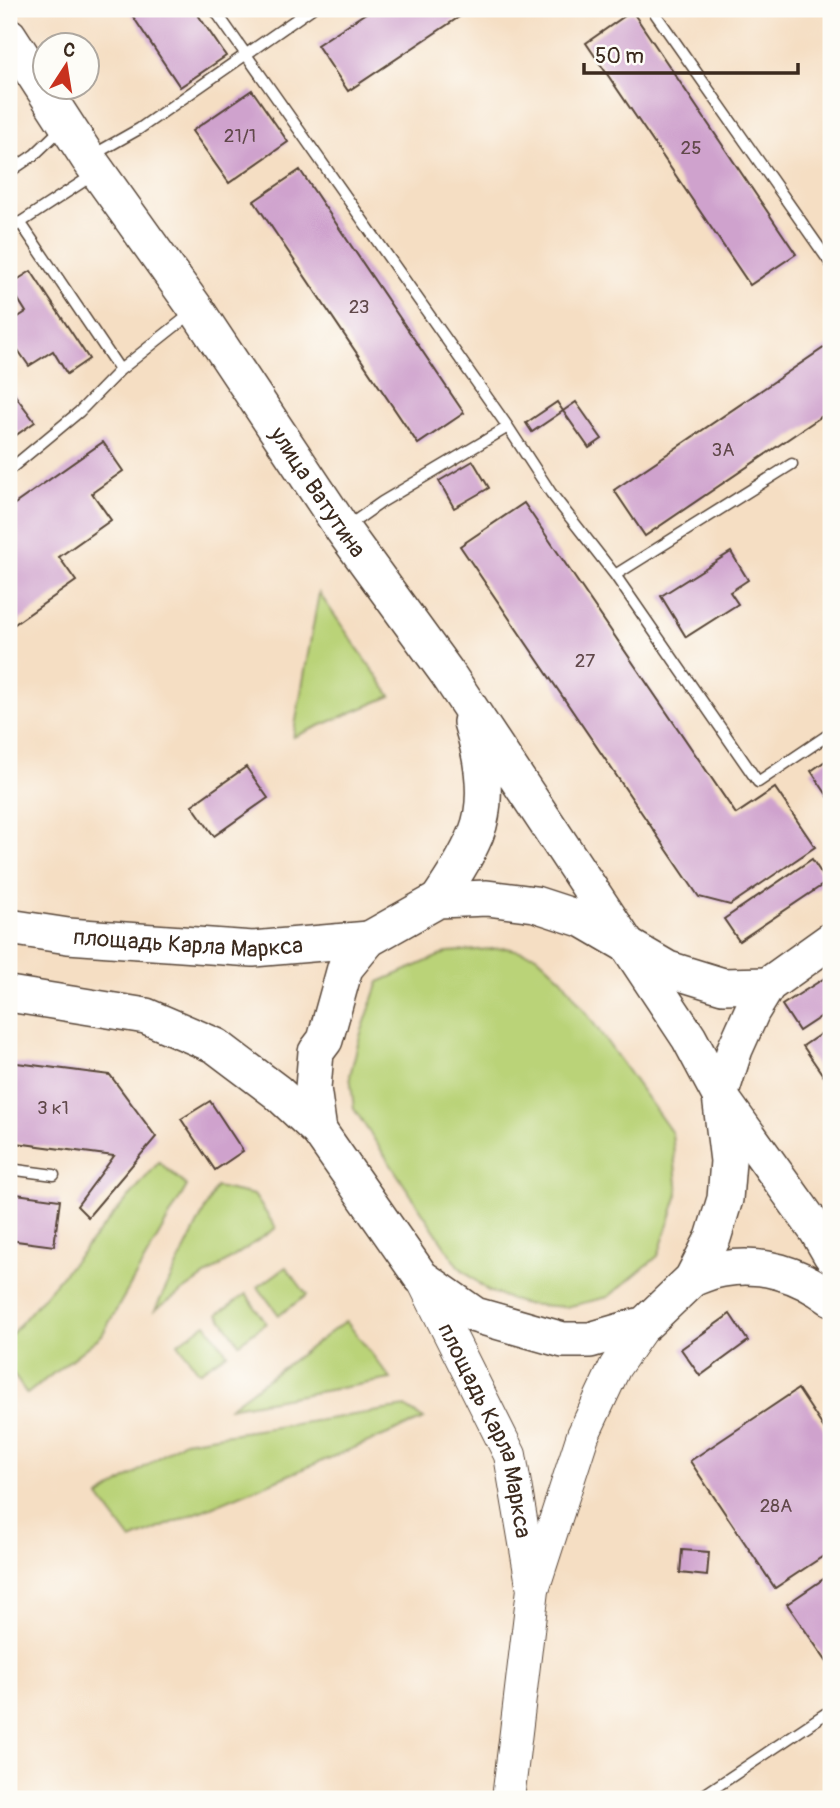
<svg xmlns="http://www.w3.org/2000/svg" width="840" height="1808" font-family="Pangolin,sans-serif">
<rect width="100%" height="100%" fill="#fdfcf7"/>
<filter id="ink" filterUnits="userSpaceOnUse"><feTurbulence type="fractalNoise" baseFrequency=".0143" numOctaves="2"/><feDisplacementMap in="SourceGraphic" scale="14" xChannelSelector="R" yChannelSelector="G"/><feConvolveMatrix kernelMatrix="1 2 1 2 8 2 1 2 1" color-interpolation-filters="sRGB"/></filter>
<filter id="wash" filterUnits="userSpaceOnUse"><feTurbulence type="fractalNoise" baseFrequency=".00686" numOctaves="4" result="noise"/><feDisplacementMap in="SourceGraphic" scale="28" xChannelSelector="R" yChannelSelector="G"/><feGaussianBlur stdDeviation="1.57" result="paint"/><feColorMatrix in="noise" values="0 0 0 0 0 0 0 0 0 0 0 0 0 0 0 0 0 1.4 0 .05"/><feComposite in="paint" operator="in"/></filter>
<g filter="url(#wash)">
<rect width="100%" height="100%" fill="#f5dec3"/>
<path fill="#bad378" stroke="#7a7e4b" stroke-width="2" d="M319 593 391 696 293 737Z
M507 948 536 955 562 979 672 1133 678 1194 658 1256 608 1297 566 1307 523 1304 488 1291 458 1266 354 1109 350 1075 360 1036 379 982 448 952Z
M159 1162 187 1186 102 1335 27 1394 9 1368V1337Z
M216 1187 254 1195 276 1228 155 1310Z
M286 1267 307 1295 279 1315 258 1287Z
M246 1294 266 1323 239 1343 218 1314Z
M346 1321 391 1379 228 1408Z
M206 1324 227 1353 199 1372 178 1343Z
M405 1407 424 1419 131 1540 99 1497 184 1441Z"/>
<g id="blocks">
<path fill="#cfa2cd" d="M128 9H194L226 56 180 87Z
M372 9H471L348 91 317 45Z
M632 11 796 254 750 285 586 43Z
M252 90 288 142 229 183 192 131Z
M300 170 464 413 418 444 254 201Z
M31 271 89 359 67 374 53 351 29 366 9 337V323L26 312 9 285Z
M831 343V410L645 536 614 490Z
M9 387 35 422 9 440Z
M557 402 563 411 532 432 526 423Z
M576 402 602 439 589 448 563 411Z
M103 442 123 471 92 493 111 520 59 557 76 581 9 628V508Z
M473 461 489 488 454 508 439 481Z
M524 503 736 814 775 788 815 847 730 905 699 897 460 546Z
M731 552 748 580 730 592 738 604 686 637 661 596Z
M831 757V801L811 771Z
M246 767 268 798 214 836 192 805Z
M812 859 827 882 739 941 724 919Z
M831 974V1010L799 1031 782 1005Z
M831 1027V1087L803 1046Z
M9 1062 110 1075 156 1137 88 1217 77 1206 114 1156 9 1142Z
M210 1101 243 1151 215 1170 181 1119Z
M9 1193 60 1200 54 1246 9 1240Z
M730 1314 748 1341 700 1376 681 1349Z
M798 1389 831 1439V1551L775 1588 690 1461Z
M682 1550 709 1552 707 1576 680 1573Z
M831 1574V1668L787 1604Z"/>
</g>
</g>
<g filter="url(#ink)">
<use href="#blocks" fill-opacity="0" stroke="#574537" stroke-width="2"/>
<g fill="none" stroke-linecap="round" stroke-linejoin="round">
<g stroke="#574537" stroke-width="13">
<path id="lane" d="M214 9 508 427
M652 9 831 264
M93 155 139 129 311 9
M9 172 34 155 62 128
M20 222 120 370
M9 230 93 175
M9 470 79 412 120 370 193 312
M348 526 382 502 508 427 551 493 615 575 792 464
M615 575 758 782 831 733
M9 1169 54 1175
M698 1799 825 1714 831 1720"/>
</g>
<g stroke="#574537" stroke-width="34">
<g id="secondary">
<path id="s1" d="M421 1277 510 1455 532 1584"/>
<path d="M508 1799 533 1589 583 1435 615 1367 645 1324"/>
</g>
</g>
<g stroke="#574537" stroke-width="38">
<g id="primary">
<path id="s2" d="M9 36 88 158 196 309 343 530 447 673 689 1038 720 1096 728 1161 725 1199 713 1238 692 1279 645 1324 590 1340H563L475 1315 421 1277 319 1131 277 1092 216 1046 146 1016 9 994"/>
<path d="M438 900C452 879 466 858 476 834 490 799 482 757 471 722"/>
<path id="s3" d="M9 927 68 936 253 949 369 939"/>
<path d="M720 1096 735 1049 752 1011 768 985 831 940"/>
<path d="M723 1100 817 1231 831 1255"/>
<path d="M319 1131 313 1088 316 1052 325 1040 345 968 369 939 438 900 487 898 535 904 584 920 668 969 723 986 768 985"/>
<path d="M692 1279C702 1275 713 1270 723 1269 762 1262 800 1274 831 1298"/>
</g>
</g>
<use href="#lane" stroke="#fff" stroke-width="10"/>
<use href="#secondary" stroke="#fff" stroke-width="32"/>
<use href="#primary" stroke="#fff" stroke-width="35"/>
</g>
</g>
<g text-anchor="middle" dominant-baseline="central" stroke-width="7" stroke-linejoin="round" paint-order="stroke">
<g font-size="19" fill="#60484a">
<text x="240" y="136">21/1</text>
<text x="691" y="148">25</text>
<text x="359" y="307">23</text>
<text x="723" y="450">3А</text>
<text x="585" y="661">27</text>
<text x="53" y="1108">3 к1</text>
<text x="776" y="1506">28А</text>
</g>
<g font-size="23" fill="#3b2a1e" stroke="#fdfcf7">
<text stroke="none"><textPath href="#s2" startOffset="551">улица Ватутина</textPath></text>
<text stroke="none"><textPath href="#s3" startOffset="180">площадь Карла Маркса</textPath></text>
<text stroke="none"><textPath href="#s1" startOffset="168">площадь Карла Маркса</textPath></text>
</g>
</g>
<rect width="840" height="1808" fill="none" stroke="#fdfcf7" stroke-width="35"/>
<g transform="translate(66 66) rotate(12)"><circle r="33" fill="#fdfcf7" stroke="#afa8a0" stroke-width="2"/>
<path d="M0-5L12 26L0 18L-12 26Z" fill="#c8321e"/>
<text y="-10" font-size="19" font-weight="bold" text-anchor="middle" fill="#3b2a1e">С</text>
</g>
<path d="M584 63v10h214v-10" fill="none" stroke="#3b2a1e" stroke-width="3.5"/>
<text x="595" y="63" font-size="21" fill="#3b2a1e" stroke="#fdfcf7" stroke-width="5" paint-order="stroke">50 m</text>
</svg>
